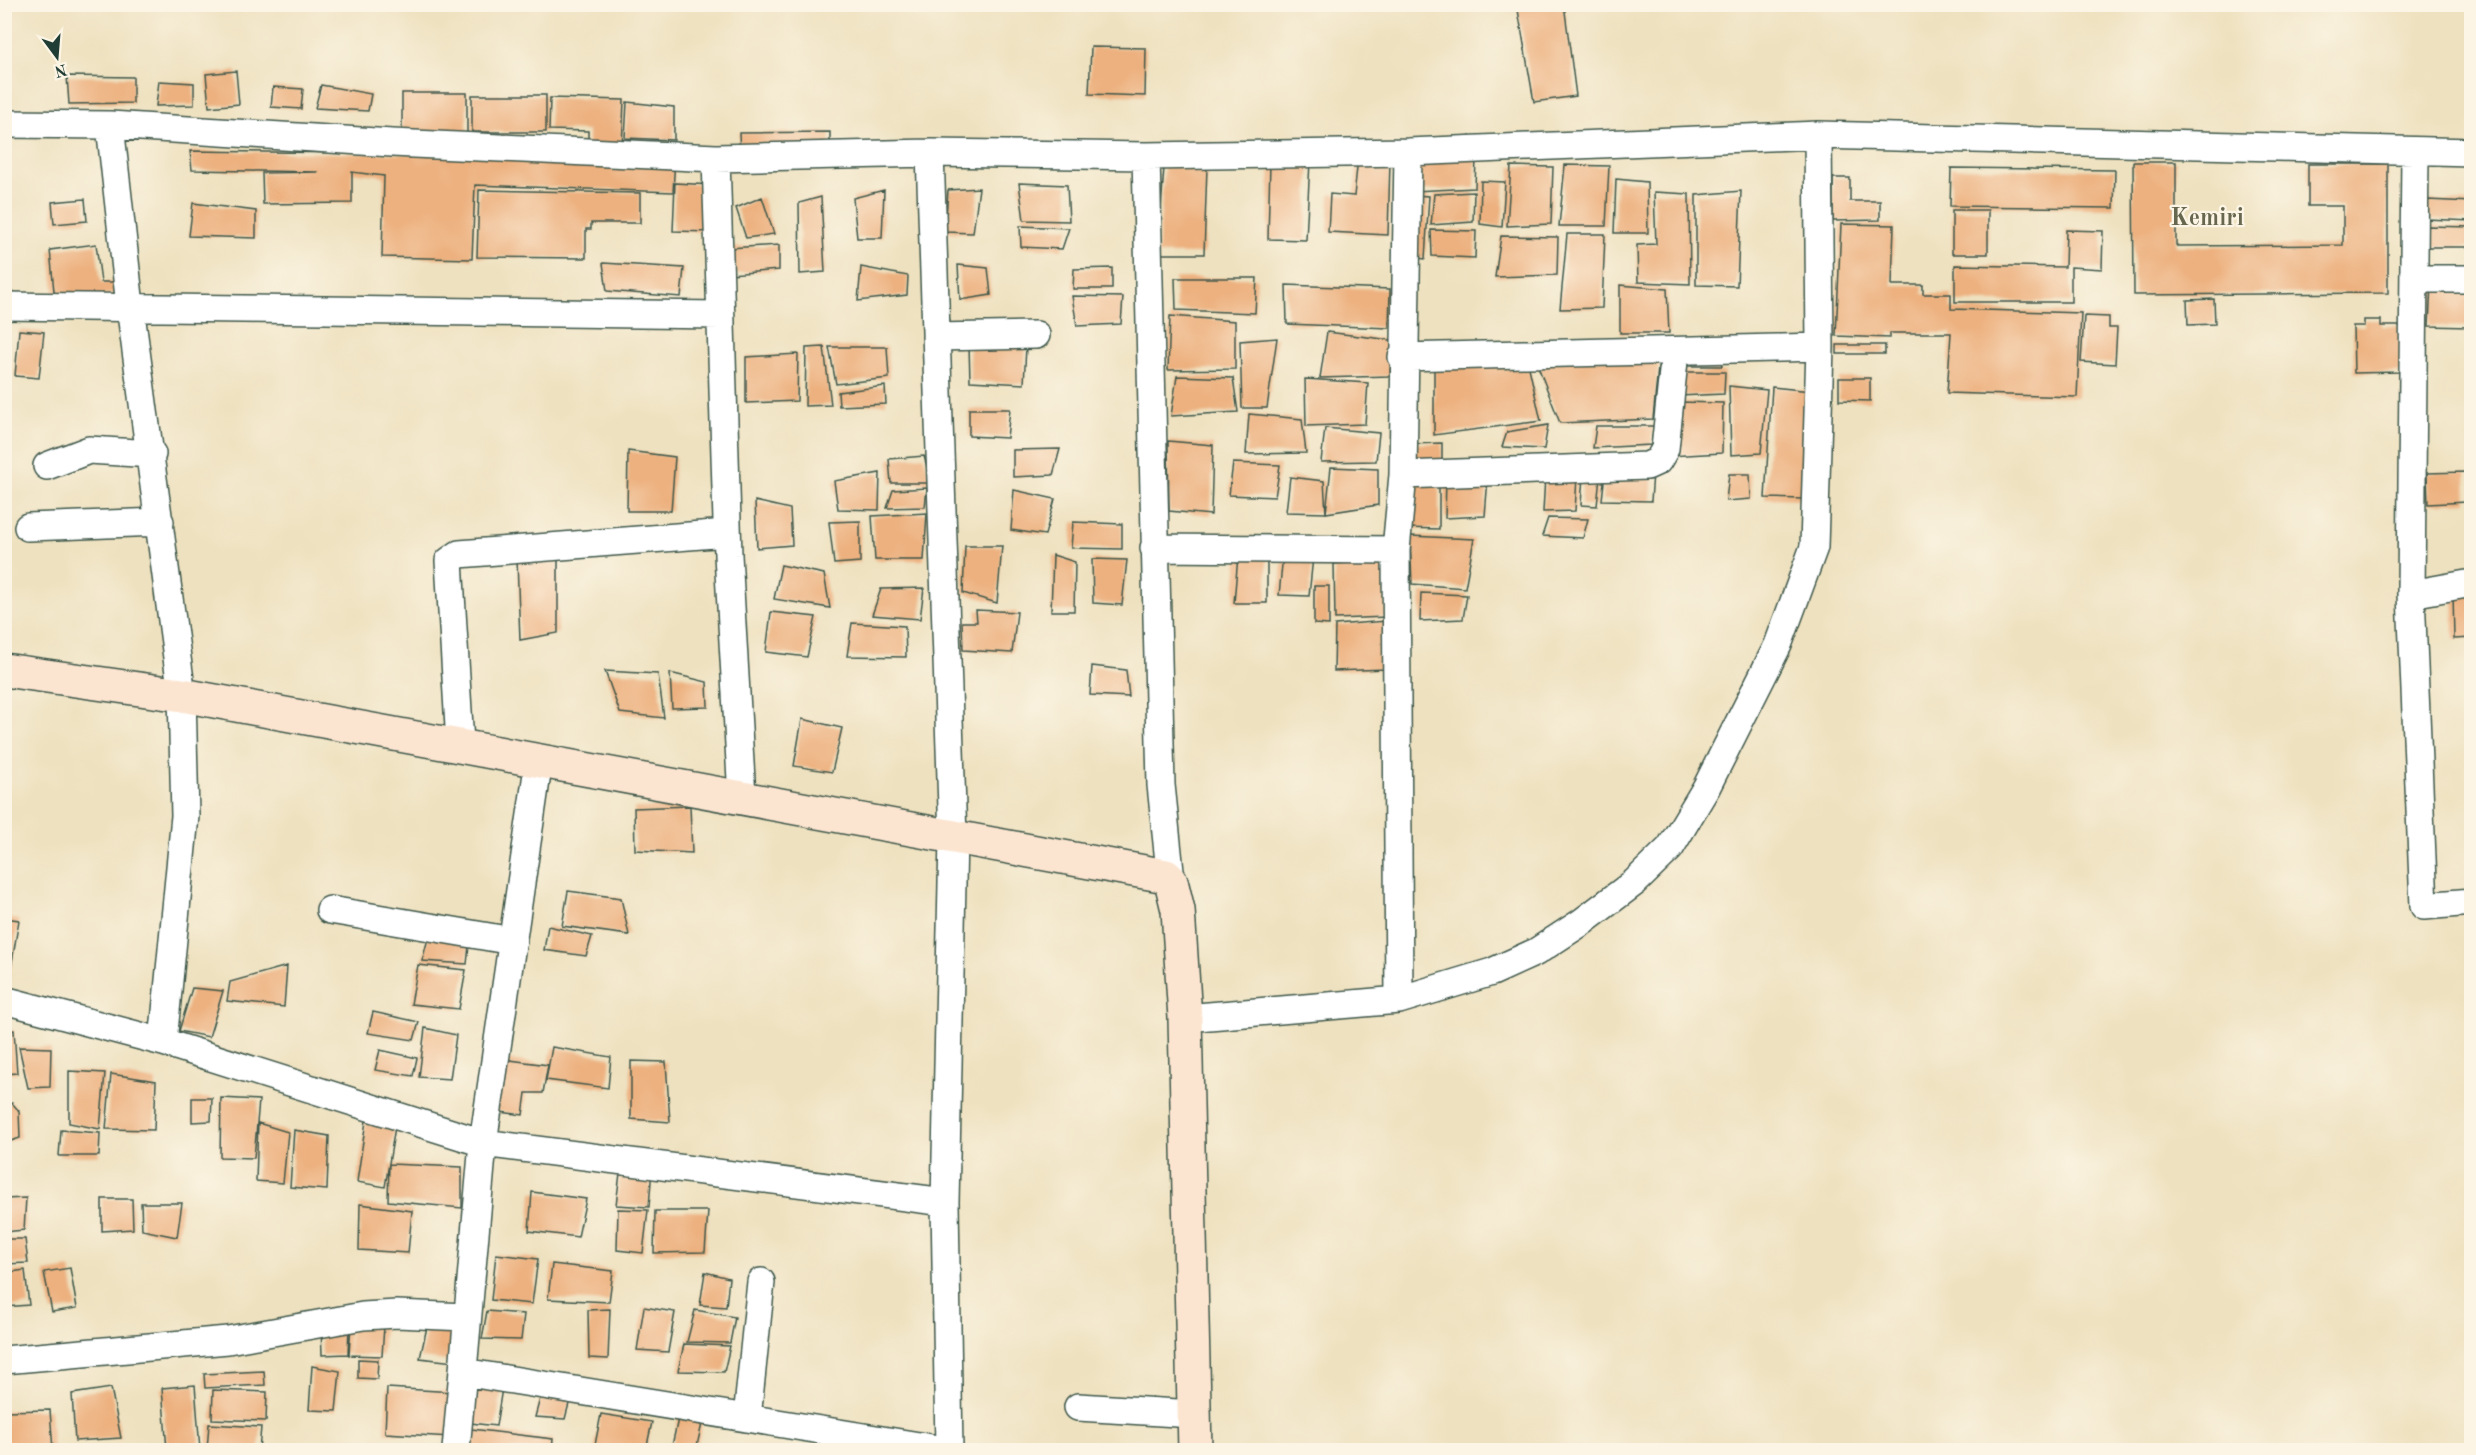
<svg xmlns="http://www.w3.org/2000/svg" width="2476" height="1455" font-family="'Old Standard TT',serif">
<rect width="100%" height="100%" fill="#fcf5e5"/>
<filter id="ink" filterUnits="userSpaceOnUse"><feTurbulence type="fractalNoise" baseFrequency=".0167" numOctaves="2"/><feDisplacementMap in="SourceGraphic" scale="12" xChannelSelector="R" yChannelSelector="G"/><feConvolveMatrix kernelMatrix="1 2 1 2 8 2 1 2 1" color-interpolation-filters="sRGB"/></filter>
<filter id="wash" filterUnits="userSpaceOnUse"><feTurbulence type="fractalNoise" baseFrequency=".008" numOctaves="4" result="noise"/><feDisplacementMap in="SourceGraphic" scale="24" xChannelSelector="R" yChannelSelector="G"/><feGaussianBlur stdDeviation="1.35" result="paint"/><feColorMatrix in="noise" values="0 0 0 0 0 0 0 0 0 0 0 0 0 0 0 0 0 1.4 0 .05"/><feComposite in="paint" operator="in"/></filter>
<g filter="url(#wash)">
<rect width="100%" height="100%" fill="#eee1bf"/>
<g id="blocks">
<path fill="#edb17f" d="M1550 4H1564L1576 96 1534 102 1518 10Z
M1091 47 1146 48 1145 96 1089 94Z
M236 71 239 104 209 107 206 74Z
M67 76 133 77V103L69 104Z
M159 81 194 83V105L156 106Z
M321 85 371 94 368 111 315 108Z
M273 87 303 89 301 109 271 107Z
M402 93H467V140H402Z
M472 95H546V132H472Z
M550 98 624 100 622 148 588 147V131L549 130Z
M627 102 674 107V140L625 138Z
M830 132V152L740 154 739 133Z
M190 151 675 157 673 192 475 185 472 259 382 257 384 176 352 172V203L263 204 262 173 318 172 192 170Z
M1416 157H1476L1475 188 1414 191Z
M1358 158 1390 161 1388 235 1328 232 1330 194 1354 196Z
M1310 161 1306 240 1268 239 1270 163Z
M2133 162H2176V246L2343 245V206H2308V164H2388V293L2134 295Z
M1565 165 1609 166 1606 226H1559Z
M1511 166 1553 167 1551 224 1507 226Z
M1164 167H1207L1204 254H1158Z
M1951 168 2115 170 2114 208 1950 206Z
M1833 178H1850V201H1880V220L1833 221Z
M1616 179 1647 182 1648 233H1614Z
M1481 181 1505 182 1502 227 1480 224Z
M675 183 712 185V232L673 231Z
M1019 183 1067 185 1069 221 1024 220Z
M979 188 973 233 945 232 948 190Z
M479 190 640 193V223H591V229H586V258L477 257Z
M884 190 882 238H857L853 198Z
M1741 191 1737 286 1696 285V195Z
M1474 192 1473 222 1431 225 1434 194Z
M1654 192 1689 194 1690 284 1638 282 1637 245 1656 244Z
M1413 195 1429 196 1425 259 1410 257Z
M762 197 774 234 746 238 736 208Z
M821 197 825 272 800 274 799 203Z
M85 199 87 221 54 224 52 202Z
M2427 200 2472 202V221L2426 219Z
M193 203 256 211V238L189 236Z
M1952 210H1988V254H1952Z
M1841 224 1894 225 1892 285H1923V294H1951V309L2081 313 2077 397 1947 393 1951 333H1890V338L1836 336Z
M1020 226 1069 228 1062 249 1021 247Z
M2426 226 2472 227V247H2426Z
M1431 230 1476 231 1475 258 1432 256Z
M2066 230 2103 231 2102 269 2071 267V302H1955V265L2065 267Z
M1567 234H1605L1602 308 1560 309Z
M1501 236 1558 237 1557 275 1495 277Z
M96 244 101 282H116L118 293 55 302 50 250Z
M779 245V270L730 274 728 248Z
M603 263 684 268 681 297 607 291Z
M958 265 988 268 991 295 960 300Z
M861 267 908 276 907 295 858 301Z
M1112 268V289H1073L1074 269Z
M1175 278H1257L1255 313 1176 310Z
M2431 283 2469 284 2468 327 2429 326Z
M1286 285 1390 289 1389 328 1287 324Z
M1620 285 1667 289 1669 333H1620Z
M1072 296 1123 297 1121 324 1077 326Z
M2214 299 2215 324 2188 325 2187 300Z
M1170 316 1235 321V369L1168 370Z
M2084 316 2109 317V328H2117L2115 364 2081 362Z
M2364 320H2381V326H2400L2401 372 2354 373 2353 326H2364Z
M19 330 44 332 39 378 15 376Z
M1327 332 1391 340 1390 376 1320 378Z
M1277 338 1267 408H1242L1240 341Z
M1837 345H1885V354H1837Z
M969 346 1026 347 1024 384 970 381Z
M824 347 831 405 805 406 806 348Z
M829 347H887L889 378 836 384Z
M798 354 797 401 746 403V357Z
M1720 354 1722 366H1683L1684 356Z
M1659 357 1653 419 1560 423 1536 361Z
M1434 363H1528L1541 421 1434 435Z
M1680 372H1725L1724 394 1678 396Z
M1177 376 1233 378 1238 412 1171 416Z
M1839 378H1870V401L1839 400Z
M1305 379 1368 383 1365 424 1306 426Z
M885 386 886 404 839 406 838 392Z
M1729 386 1767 390 1761 453 1731 455Z
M1772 387 1811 391 1805 499 1765 498Z
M1677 402 1723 403 1722 453 1669 456Z
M969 409H1010L1007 438 969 436Z
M1249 414 1302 419 1306 453 1246 454Z
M1548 425 1544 449 1502 447 1507 432Z
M1596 426H1654L1651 445 1593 448Z
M1325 428 1379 433 1376 461 1321 462Z
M1168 441 1213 445 1211 515 1169 511Z
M1442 443V468H1410L1409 444Z
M1060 449 1053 475 1013 477V450Z
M628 451 675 457 671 511H627Z
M924 456 931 483H891L889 459Z
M1233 463 1280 465 1275 497 1229 495Z
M1331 467 1378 469V505L1326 513Z
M2466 472 2467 502 2428 504 2427 473Z
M880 473 879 510 838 509 834 481Z
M1605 473H1653L1651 501 1602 500Z
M1729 474H1750L1751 499 1726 501Z
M1583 475 1600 477 1597 506 1581 505Z
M1545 476 1577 477 1575 511 1543 512Z
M1290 477 1324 481 1326 513 1286 512Z
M1488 478 1485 516 1445 518 1446 480Z
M1439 480V529L1405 528 1409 482Z
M927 488 925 507 887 508 893 490Z
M1014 490 1055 499 1045 535 1011 530Z
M755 501 790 509 792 545 757 548Z
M927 513 924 560H875L872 516Z
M1548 518 1588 519 1583 538 1542 536Z
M860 521V562L834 564 829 522Z
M1073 522 1122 524V549L1071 548Z
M1410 536 1474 539 1465 588 1412 584Z
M965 546H1002L997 603 963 593Z
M1053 555 1075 562 1074 611H1051Z
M1283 555 1313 557 1309 596 1279 595Z
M1238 556 1267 557V603H1234Z
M558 558V633L520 640 517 560Z
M1092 559 1127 560 1122 605 1093 603Z
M1386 561 1387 617 1335 619 1334 564Z
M781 565 824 574 830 608 774 599Z
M1314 586H1329V625L1314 624Z
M924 588 920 619 872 615 881 589Z
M2453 592H2472V638L2454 639Z
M1421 593 1467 595 1463 619 1420 621Z
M976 610 1017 612 1012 653 963 650 962 622H977Z
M771 612 816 617 807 657 766 652Z
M1387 621V669L1334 671 1335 625Z
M852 623 905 626 906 657 847 656Z
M1092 666 1126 670 1129 697 1090 695Z
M605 671 658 674 664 718 620 713Z
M670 673 707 682 708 707 672 708Z
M802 719 842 728 832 772 794 766Z
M690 806 692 853 635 850 634 808Z
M568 891 621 898 629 935 562 926Z
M4 918 19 920 9 980 4 979Z
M548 926 592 936 586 956 544 950Z
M430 931 470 937 467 964 422 961Z
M418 965 466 970 459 1009 411 1004Z
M287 966 284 1007 227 1001 230 982Z
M192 988 223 991 209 1037 179 1031Z
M373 1012 419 1022 414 1040 368 1033Z
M425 1028 456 1035 450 1079 419 1077Z
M14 1030 17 1073 4 1074V1031Z
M19 1047 51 1048 50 1087 28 1088Z
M552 1047 611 1057 608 1088 546 1080Z
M380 1050 417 1058 413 1076 375 1070Z
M502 1059 548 1065 543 1093H526L523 1115 493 1111Z
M631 1061 666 1062 670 1122 631 1119Z
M69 1071 105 1073 100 1129 69 1123Z
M111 1074 156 1081 154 1130 106 1129Z
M192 1098H212L211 1121 192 1122Z
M221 1098 259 1100 254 1158 220 1157Z
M12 1103 19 1111 20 1138 5 1143V1104Z
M366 1121 395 1127 385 1187 357 1182Z
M258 1123 288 1132 283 1183 256 1181Z
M61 1130 100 1133 99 1156H59Z
M294 1130 329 1136 327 1190 290 1187Z
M389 1164 462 1167V1208L388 1201Z
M621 1165 652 1168 649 1207 616 1205Z
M532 1192 586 1199 578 1237 529 1231Z
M26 1198 24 1230 4 1232V1199Z
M102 1199H132L133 1229 102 1231Z
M141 1203H182L177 1237 142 1230Z
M360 1204 412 1211 408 1253 359 1250Z
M618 1209 648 1210 643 1253 617 1250Z
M655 1211H708L705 1252 654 1253Z
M4 1239H25L28 1263 4 1264Z
M496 1254 538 1259 532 1304 491 1300Z
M552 1264 613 1271 609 1302 548 1299Z
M70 1268 77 1308 52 1312 44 1272Z
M25 1270 29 1305 4 1307V1273Z
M705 1272 729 1278 726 1307 700 1305Z
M644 1307 675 1312 668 1352 637 1350Z
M610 1309 608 1359 589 1358 588 1310Z
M695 1310 735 1317 730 1343 687 1342Z
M487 1311 524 1314 521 1340 482 1339Z
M429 1318 457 1319 454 1362 420 1358Z
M349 1323 348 1354 322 1355 321 1328Z
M351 1324 384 1326 382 1356 349 1355Z
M684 1344 730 1346 724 1372 678 1371Z
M358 1359 378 1360 377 1379 358 1378Z
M312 1366 340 1371 336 1411 309 1410Z
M264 1371 265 1385 205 1388 204 1374Z
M467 1375 503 1382 496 1426 462 1422Z
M195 1385 200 1450H167L162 1388Z
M543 1387 572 1392 565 1419 535 1417Z
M111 1388 121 1438 75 1441 72 1394Z
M387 1388 454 1392 451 1437 385 1433Z
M213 1390 267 1392 266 1421 212 1419Z
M50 1410 53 1450H4V1411Z
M680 1410 704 1415 696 1450H671Z
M601 1414 652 1422 646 1450H594Z
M209 1424 261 1427 259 1450H207Z
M463 1428 553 1439 552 1450H459Z"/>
</g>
</g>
<g filter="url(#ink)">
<use href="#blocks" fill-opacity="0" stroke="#3e5649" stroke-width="1.5"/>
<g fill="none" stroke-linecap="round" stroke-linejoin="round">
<g stroke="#3e5649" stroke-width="30">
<path id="street" d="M4 124 110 125 392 143 716 158 930 153 1146 156 1408 152 1818 135 2472 152
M110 125 130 306 182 695 185 816 163 1042
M2415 151 2411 594 2424 906 2472 902
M930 153 953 838 945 1202 949 1450
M1146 156 1161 785 1171 881
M716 158 728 555 742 797
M2414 279H2472
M4 306 720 315
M936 337 1036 335
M1402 357 1820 347
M47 466 89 450 152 454
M1403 475 1647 466 1658 461 1665 449 1675 351
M28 527 160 522
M1154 548 1396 550
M2411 594 2472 583
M460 744 449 561 459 554 727 533
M330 910 513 941
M4 1000 163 1042 483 1143 945 1202
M1399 1000 1396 550 1403 475 1408 152
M1185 1018 1399 1000 1492 972 1536 952 1582 922 1635 882 1670 848 1706 788 1778 645 1814 547 1820 347 1818 135
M4 1360 228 1340 363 1316 397 1314 466 1317
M463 1372 944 1450
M1078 1407 1194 1414
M747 1418 761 1282
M456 1450 483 1143 539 760"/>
</g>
<g stroke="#3e5649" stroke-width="36">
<path id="secondary" d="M4 670 182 695 1166 876 1171 881 1178 910 1185 1018 1195 1450"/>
</g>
<use href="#street" stroke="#fff" stroke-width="27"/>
<use href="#secondary" stroke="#fce5d0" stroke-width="33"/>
</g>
</g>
<g text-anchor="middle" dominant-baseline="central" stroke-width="4.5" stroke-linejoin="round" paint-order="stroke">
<g font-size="24" font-weight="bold" fill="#67664e" stroke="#fcf5e5">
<text x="2207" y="219">Kemiri</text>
</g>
</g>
<rect width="2476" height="1455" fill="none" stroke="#fcf5e5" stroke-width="24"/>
<g transform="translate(57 57) rotate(164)" stroke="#fcf5e5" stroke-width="4.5" paint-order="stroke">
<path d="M0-4.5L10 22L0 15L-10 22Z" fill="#1f3d34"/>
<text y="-9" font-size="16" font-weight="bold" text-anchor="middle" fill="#1f3d34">N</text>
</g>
</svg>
